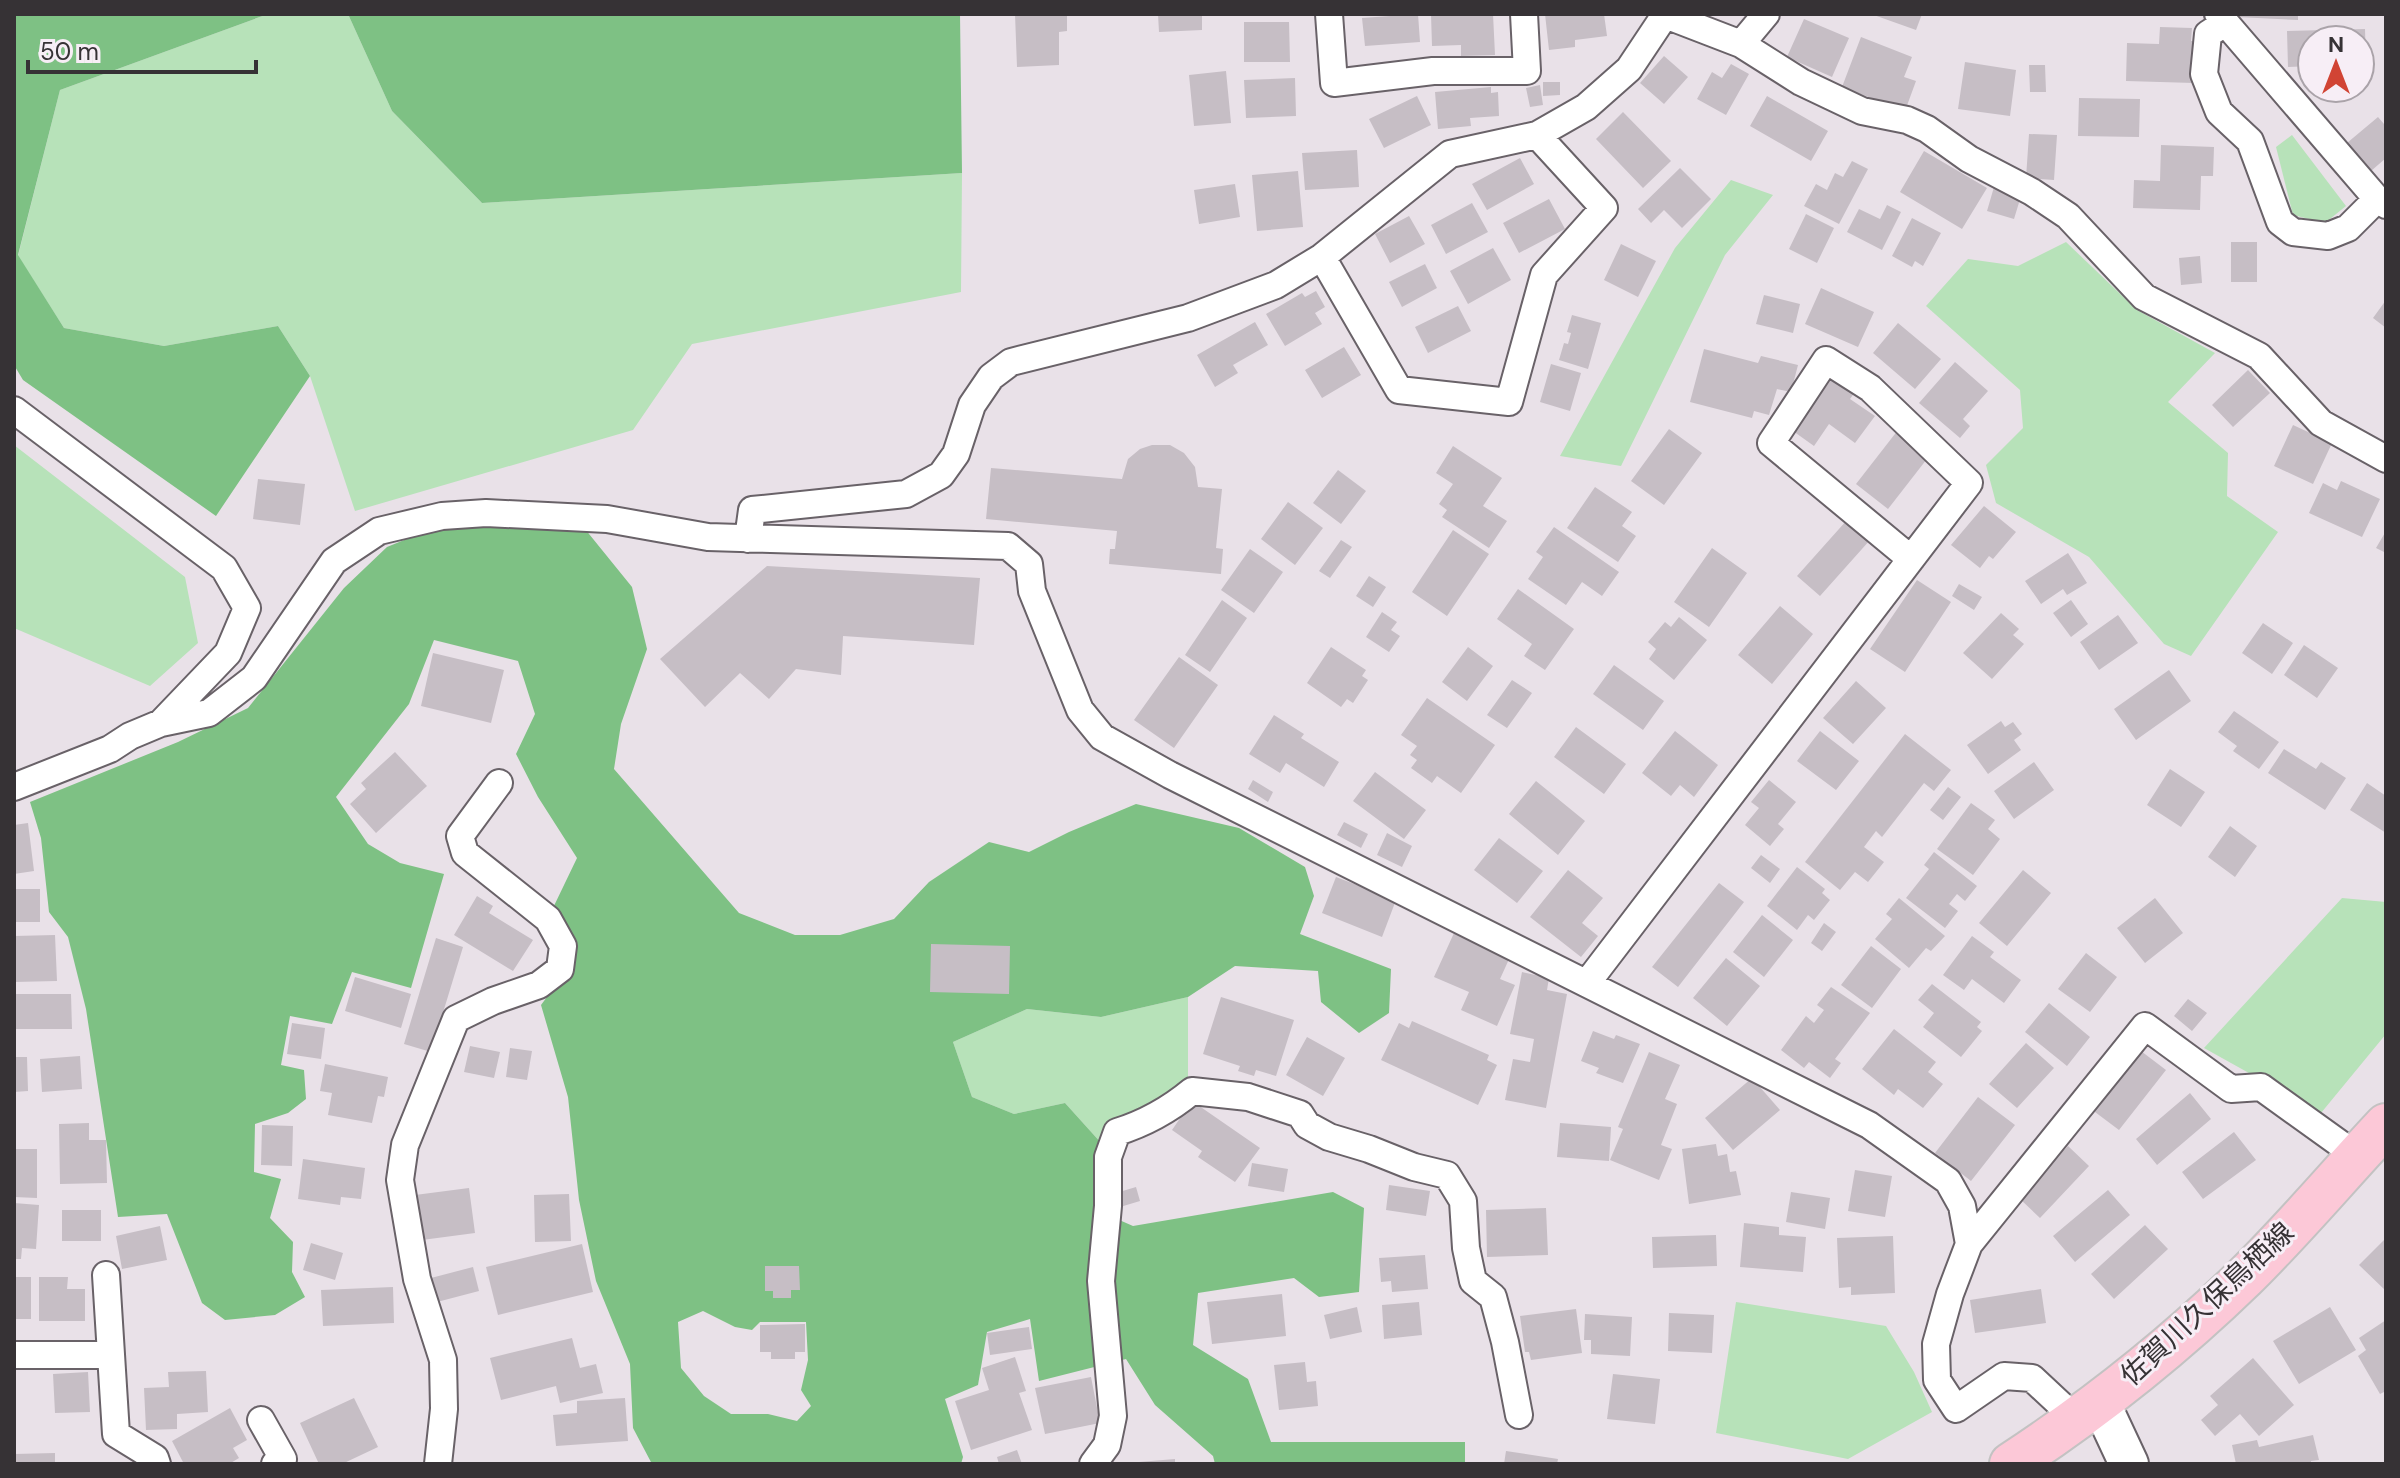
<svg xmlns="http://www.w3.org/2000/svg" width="2400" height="1478" font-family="'DM Sans','Noto Sans JP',sans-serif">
<rect width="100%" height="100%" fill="#e9e1e8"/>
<path fill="#b7e2b9" d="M268 14H348L392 111 482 203 962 173 961 292 692 344 633 430 355 511 310 376 278 326 164 346 64 328 18 256 60 90Z
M2292 135 2346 206 2325 223 2293 215 2276 147Z
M1731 180 1773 195 1725 255 1621 466 1560 456 1675 248Z
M2066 242 2137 310 2215 353 2168 402 2228 453 2227 496 2278 532 2191 656 2164 644 2089 557 1996 503 1986 465 2023 428 2020 390 1926 306 1968 259 2018 266Z
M14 445 185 577 198 643 150 686 14 628Z
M2342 898 2386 902V1034L2321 1113 2204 1048Z
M1188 997V1082L1115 1121 1102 1144 1065 1103 1014 1114 972 1097 953 1042 1027 1009 1101 1017Z
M1736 1302 1886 1326 1914 1372 1932 1412 1848 1459 1716 1433Z"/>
<path fill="#7ec184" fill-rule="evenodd" d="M14 14H268L60 90 18 255 64 328 164 346 278 326 310 376 216 516 23 380 14 365Z
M348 14H960L962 173 482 203 392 111Z
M441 525 585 529 632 587 647 649 621 724 614 769 739 913 795 935H840L894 919 929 882 989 842 1029 852 1069 832 1136 804 1239 828 1305 867 1314 896 1300 934 1391 969 1389 1013 1359 1033 1321 1002 1318 971 1235 966 1188 997 1101 1017 1027 1009 953 1042 972 1097 1014 1114 1065 1103 1102 1144 1101 1212 1133 1226 1333 1192 1364 1208 1359 1292 1319 1297 1294 1278 1198 1293 1193 1345 1248 1379 1271 1442H1465V1464H1215L1213 1456 1155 1405 1126 1359 1039 1381 1030 1319 987 1332 978 1385 945 1399 963 1457 961 1464H652L633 1428 630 1364 596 1281 579 1200 568 1097 541 1005 570 966 572 935 552 910 577 858 538 797 516 754 535 714 518 661 434 640 409 704 336 797 368 844 400 863 444 874 411 988 352 972 332 1024 290 1016 281 1065 304 1070 306 1099 288 1113 255 1124 254 1172 281 1179 270 1218 293 1242 292 1272 305 1297 275 1315 225 1320 202 1303 167 1214 118 1217 86 1009 68 937 49 912 41 838 30 802 178 742 248 708 344 588 387 547ZM703 1311 735 1327 752 1330 760 1322H806L808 1360 801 1390 811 1406 797 1421 768 1414H731L704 1396 681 1368 678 1322Z"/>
<path fill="#c6bec5" d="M1015 14H1067V31L1059 32V65L1017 67Z
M1158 14H1202V30L1159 32Z
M1418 14 1420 42 1365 46 1362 18Z
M1431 14H1493L1495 55 1461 56V45L1432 46Z
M1545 14H1604L1607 36 1575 40V47L1549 50Z
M1871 14H1922L1916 30Z
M2237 14H2298V20L2237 17Z
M1804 19 1849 38 1832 77 1787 57Z
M1244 22H1289L1290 62H1244Z
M2160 27 2192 28 2191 41H2196L2194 83 2126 81 2127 43 2159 44Z
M2365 29 2366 65H2360V40H2312V66L2288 67 2287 31Z
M1861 37 1912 57 1904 77 1916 81 1905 111 1842 87Z
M1664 56 1688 77 1664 104 1640 83Z
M1965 62 2016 70 2010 116 1958 109Z
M1731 64 1749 74 1726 115 1697 99 1712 72 1722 78Z
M2029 65H2045L2046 92H2030Z
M1226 71 1231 123 1194 126 1189 75Z
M1295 78 1296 116 1246 118 1244 80Z
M1543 82H1560V95L1543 96Z
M1540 85 1543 105 1530 107 1526 88Z
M1491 87V93L1498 92 1499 116 1470 118 1471 126 1438 129 1435 92Z
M1417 96 1431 125 1384 148 1369 119Z
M1767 96 1828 131 1811 161 1750 126Z
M2079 98 2140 99 2139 137 2078 136Z
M1623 112 1671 161 1643 188 1596 139Z
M2378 117 2384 124 2386 122V158L2371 171 2347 143Z
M2029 134 2057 135 2054 180 2026 178Z
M2161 145 2214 147 2213 176H2201L2200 210 2133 208 2134 180 2160 181Z
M1357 150 1359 187 1305 190 1302 153Z
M1924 151 1987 188 1962 229 1900 192Z
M1520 158 1534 184 1487 210 1472 184Z
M1852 161 1868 169 1839 224 1804 206 1816 184 1827 190 1835 173 1843 177Z
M1680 168 1711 199 1682 228 1664 210 1651 223 1638 209Z
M1298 171 1303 227 1257 231 1252 175Z
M1235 184 1240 217 1199 224 1194 190Z
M1994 187 2021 196 2014 219 1987 211Z
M1549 199 1565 229 1519 253 1503 223Z
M1472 203 1488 232 1446 254 1431 225Z
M1887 205 1901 212 1882 250 1847 232 1859 209 1880 219Z
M1806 214 1834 228 1817 263 1789 249Z
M1409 216 1425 244 1390 263 1375 234Z
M1912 218 1941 233 1923 266 1915 261 1912 267 1892 256Z
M2231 242H2257V282H2231Z
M1621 244 1656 261 1638 297 1604 280Z
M1493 248 1511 280 1468 304 1450 271Z
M2200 256 2202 283 2181 285 2179 258Z
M1425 264 1437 288 1402 307 1389 282Z
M1821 288 1874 312 1858 347 1805 324Z
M1316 291 1325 307 1315 313 1322 324 1285 346 1266 314 1302 293 1305 297Z
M1764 295 1800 304 1793 333 1756 324Z
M2386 300V328L2373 318Z
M1458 306 1471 331 1428 353 1415 327Z
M1572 315 1601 323 1588 369 1559 360 1564 343 1568 344 1571 333 1567 332Z
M1255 322 1268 345 1233 365 1238 373 1215 387 1197 355Z
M1898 323 1941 359 1915 389 1873 353Z
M1344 347 1361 375 1322 398 1305 370Z
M1704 349 1758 363 1761 356 1798 365 1791 392 1777 389 1769 415 1754 411 1752 418 1690 402Z
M1955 362 1988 391 1963 419 1970 426 1960 438 1919 403Z
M1551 364 1581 373 1570 411 1540 402Z
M2248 370 2270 393 2233 427 2212 405Z
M1834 376 1855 392 1850 399 1875 416 1855 443 1829 424 1814 446 1793 431Z
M2293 425 2332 443 2313 484 2274 466Z
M1669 429 1702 453 1664 505 1631 481Z
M1898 430 1930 455 1888 509 1856 484Z
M1152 445H1170L1184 453 1195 467 1198 487 1222 489 1216 548 1223 549 1221 574 1109 564 1110 549H1115L1117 531 986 519 991 468 1122 479 1128 459 1140 449Z
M1453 446 1502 478 1483 506 1507 521 1489 548 1442 517 1447 510 1439 504 1453 484 1436 473Z
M1338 470 1366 491 1341 524 1313 503Z
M258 479 305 484 300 525 253 519Z
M2341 481 2380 499 2362 537 2309 513 2323 483 2337 490Z
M1595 487 1632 512 1622 526 1636 536 1618 562 1567 528Z
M1288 502 1323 528 1295 565 1261 539Z
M1984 506 2016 532 1993 559 1989 556 1980 568 1951 545Z
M1847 520 1870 540 1820 596 1797 576Z
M1554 527 1619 572 1602 596 1582 582 1566 605 1528 579 1543 557 1536 552Z
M1453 530 1489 554 1447 616 1412 592Z
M2386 531V553L2376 548Z
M1341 540 1352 547 1330 578 1319 571Z
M1712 548 1747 573 1709 627 1674 602Z
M1250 549 1283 572 1254 613 1221 590Z
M2068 553 2087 583 2067 595 2063 589 2041 604 2025 581Z
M767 566 980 578 974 645 843 636 841 675 796 669 769 699 740 673 705 707 660 659Z
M1369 576 1386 587 1373 607 1356 596Z
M1917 580 1951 602 1905 672 1870 649Z
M1959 584 1982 597 1974 610 1952 596Z
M1518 589 1574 629 1545 670 1524 656 1532 644 1497 619Z
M1222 600 1247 618 1210 672 1185 655Z
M2071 600 2088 624 2071 637 2053 613Z
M1780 606 1813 634 1772 684 1738 655Z
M1382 612 1397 622 1391 630 1400 636 1389 652 1366 637Z
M2001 613 2019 629 2013 635 2024 644 1992 679 1963 653Z
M2118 615 2138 643 2099 670 2080 642Z
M1679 617 1707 640 1674 680 1649 659 1656 649 1648 642 1665 622 1671 627Z
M2263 623 2293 643 2272 674 2242 653Z
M2304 645 2338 668 2317 698 2284 675Z
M1331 647 1366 670 1362 676 1368 680 1353 703 1347 699 1341 707 1307 683Z
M1468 647 1493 666 1467 701 1442 682Z
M433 653 504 670 491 723 421 706Z
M1179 657 1218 685 1174 748 1134 720Z
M1614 665 1664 701 1643 730 1593 694Z
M2169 670 2191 701 2136 740 2114 709Z
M1512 680 1532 693 1507 728 1487 715Z
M1856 681 1886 708 1853 744 1823 718Z
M1427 698 1495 745 1461 793 1437 776 1432 783 1411 768 1417 760 1410 755 1417 746 1401 735Z
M2234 711 2279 742 2259 769 2233 751 2237 746 2218 732Z
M1274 715 1304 734 1301 738 1339 762 1324 787 1286 763 1280 773 1249 754Z
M2001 721 2005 727 2013 722 2022 734 2014 740 2021 750 1988 774 1967 745Z
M1576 727 1626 764 1604 794 1554 757Z
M1675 731 1718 765 1694 797 1680 785 1671 796 1642 773Z
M1820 731 1859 761 1836 790 1797 761Z
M1905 734 1951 770 1934 791 1924 783 1882 837 1876 831 1864 847 1884 862 1868 882 1855 872 1840 890 1805 862Z
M2284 749 2316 769 2321 762 2346 778 2325 810 2268 773Z
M395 752 427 786 376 833 350 804 366 789 361 783Z
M2034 762 2054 790 2014 819 1994 791Z
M2170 769 2205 792 2181 827 2147 805Z
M1375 772 1426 810 1404 839 1353 801Z
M1253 780 1273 792 1268 802 1248 789Z
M1769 780 1796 802 1778 824 1784 829 1770 846 1745 825 1759 808 1751 802Z
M1536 781 1585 821 1558 855 1509 814Z
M2367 783 2386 796V833L2350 810Z
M1948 787 1961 797 1943 820 1930 810Z
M1971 803 1995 820 1988 829 2000 839 1973 875 1937 849Z
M1344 822 1368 834 1361 848 1337 835Z
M28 823 34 871 14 874V825Z
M2230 826 2257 846 2235 877 2208 857Z
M1387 833 1412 846 1402 867 1377 855Z
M1499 838 1543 871 1517 903 1474 870Z
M1934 852 1977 886 1965 901 1957 894 1949 904 1958 911 1945 928 1906 898 1929 869 1924 865Z
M1761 855 1780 869 1770 883 1751 868Z
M1797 867 1825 889 1822 893 1830 900 1814 920 1808 915 1797 930 1767 906Z
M1568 870 1603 898 1582 923 1598 936 1581 957 1530 917Z
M2023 870 2051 893 2007 946 1979 923Z
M1336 877 1396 900 1382 937 1322 913Z
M1719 883 1744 902 1678 987 1652 967Z
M14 889H40V922H14Z
M477 896 493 906 489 913 533 940 513 971 454 935Z
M1899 898 1945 936 1931 951 1926 948 1909 968 1875 939 1892 919 1886 914Z
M2155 898 2183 933 2145 963 2117 928Z
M1762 915 1793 940 1764 977 1733 952Z
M1824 923 1836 932 1822 951 1811 943Z
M1454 933 1510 957 1500 979 1515 985 1497 1026 1461 1010 1469 992 1434 977Z
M55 935 57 981 14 982V936Z
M1972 936 1994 952 1990 957 2021 980 2004 1003 1972 979 1964 990 1943 975Z
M436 938 463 947 431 1052 404 1044Z
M931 944 1010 946 1009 994 930 992Z
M1871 946 1901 969 1872 1008 1841 985Z
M2086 953 2117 977 2090 1012 2058 989Z
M1726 958 1760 986 1727 1026 1693 998Z
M1522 972 1549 978 1547 990 1567 994 1546 1108 1505 1100 1513 1059 1530 1062 1534 1039 1510 1034Z
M355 977 411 994 401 1028 345 1011Z
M1932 984 1981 1022 1977 1027 1982 1031 1961 1057 1923 1027 1934 1013 1918 1000Z
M1831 987 1870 1013 1835 1059 1841 1063 1830 1078 1809 1062 1804 1068 1781 1050 1806 1016 1814 1023 1824 1010 1817 1005Z
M14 994H71L72 1029H14Z
M1221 997 1294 1020 1276 1076 1256 1070 1254 1076 1238 1071 1240 1066 1203 1054Z
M2188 999 2207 1013 2192 1031 2174 1016Z
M2049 1003 2090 1037 2067 1066 2025 1032Z
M1412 1021 1489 1055 1487 1060 1497 1065 1478 1105 1381 1060 1399 1023 1409 1028Z
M292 1023 325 1028 321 1059 287 1054Z
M1894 1029 1936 1062 1928 1072 1943 1084 1923 1108 1898 1089 1894 1095 1862 1069Z
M1593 1031 1614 1039 1616 1035 1640 1044 1623 1083 1596 1073 1599 1068 1581 1061Z
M1307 1037 1345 1058 1323 1096 1286 1075Z
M2026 1043 2054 1068 2017 1108 1989 1084Z
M470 1046 500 1052 494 1078 464 1072Z
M510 1048 532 1051 527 1080 506 1077Z
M2137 1048 2166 1070 2119 1130 2091 1109Z
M1649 1052 1680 1065 1665 1099 1677 1104 1661 1145 1672 1149 1659 1180 1610 1160 1623 1129 1618 1127Z
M80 1056 82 1089 42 1092 40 1059Z
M14 1057H27L28 1091 14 1092Z
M325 1064 388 1077 384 1097 378 1096 372 1123 328 1115 332 1093 320 1091Z
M1752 1078 1780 1110 1733 1150 1705 1118Z
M2190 1093 2211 1119 2157 1165 2136 1139Z
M1978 1097 2015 1125 1971 1181 1935 1153Z
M1192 1101 1260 1148 1235 1182 1198 1157 1202 1151 1172 1130Z
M89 1123V1140H106L107 1183 60 1184 59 1124Z
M1560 1123 1611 1127 1609 1161 1557 1157Z
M262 1125 293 1126 292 1166 261 1165Z
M2234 1132 2256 1160 2203 1199 2182 1172Z
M1716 1144 1718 1156 1727 1154 1730 1172 1736 1171 1741 1195 1689 1204 1682 1149Z
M2068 1146 2089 1166 2040 1218 2019 1198Z
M15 1149H37V1198L14 1197Z
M303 1159 365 1168 361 1199 341 1197 340 1205 298 1199Z
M1252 1163 1288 1169 1284 1192 1248 1186Z
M1855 1170 1892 1176 1885 1217 1848 1211Z
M1389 1185 1430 1191 1426 1216 1386 1210Z
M1136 1187 1140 1201 1120 1207 1116 1193Z
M469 1188 475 1233 422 1240 415 1195Z
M2108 1190 2130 1215 2075 1262 2053 1236Z
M1791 1192 1830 1198 1825 1229 1786 1222Z
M569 1194 571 1241 535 1242 534 1195Z
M14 1203 39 1205 36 1249 22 1248 21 1259H14Z
M1546 1208 1548 1255 1487 1257 1486 1210Z
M62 1210H101V1241H62Z
M1744 1223 1779 1227V1235L1806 1237 1803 1272 1740 1267Z
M2145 1225 2168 1249 2114 1299 2091 1274Z
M160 1226 167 1260 122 1269 116 1236Z
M1716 1235 1717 1266 1653 1268 1652 1237Z
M1893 1236 1895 1293 1851 1295V1287L1839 1288 1837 1238Z
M2386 1238V1291L2359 1265Z
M311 1243 343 1253 335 1280 303 1270Z
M582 1244 593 1292 498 1315 486 1267Z
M1425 1255 1428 1289 1392 1292 1391 1281 1381 1282 1379 1258Z
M765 1266H799L800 1290H791V1298H773V1291H765Z
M473 1267 479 1291 437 1302 431 1278Z
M14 1277H31V1319H14Z
M39 1277H68L67 1289H85V1321H39Z
M393 1287 394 1323 323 1326 321 1290Z
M2041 1289 2046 1323 1975 1333 1970 1300Z
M1282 1294 1286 1336 1212 1344 1207 1302Z
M1419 1302 1422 1335 1384 1339 1382 1305Z
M1357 1307 1362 1332 1330 1339 1324 1315Z
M2330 1307 2356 1350 2299 1384 2273 1341Z
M1576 1309 1582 1353 1531 1360 1529 1352H1525L1520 1316Z
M1669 1313 1714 1315 1712 1353 1668 1351Z
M1585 1314 1632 1317 1630 1356 1591 1354V1340H1584Z
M2386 1320V1391L2380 1394 2358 1356 2366 1350 2359 1338Z
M805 1324V1352H795V1359H771V1352H760V1325Z
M1029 1327 1032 1349 990 1355 987 1333Z
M572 1338 580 1368 596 1364 603 1393 560 1403 556 1386 501 1400 490 1358Z
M1015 1357 1026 1391 1019 1393 1032 1430 971 1450 955 1401 989 1390 982 1368Z
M2253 1358 2294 1405 2259 1436 2240 1414 2215 1436 2201 1420 2218 1405 2210 1396Z
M1305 1362 1307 1382 1316 1381 1318 1406 1279 1410 1274 1365Z
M206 1371 208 1412 177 1414V1429L146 1430 144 1388 169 1387 168 1372Z
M88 1372 90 1412 55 1413 53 1374Z
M1613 1374 1660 1379 1655 1424 1607 1419Z
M1091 1377 1100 1423 1045 1434 1035 1388Z
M354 1398 378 1447 342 1464H319L300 1423Z
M625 1398 628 1441 556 1446 553 1415 577 1413V1401Z
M230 1408 247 1440 233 1448 239 1458 229 1464H184L172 1441Z
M2313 1435 2319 1460 2311 1461V1464H2236L2232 1445 2257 1440 2259 1447Z
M1017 1450 1022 1464H999L997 1457Z
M1506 1451 1558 1459 1557 1464H1504Z
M55 1453V1464H14V1454Z
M1175 1459V1464H1139V1462Z"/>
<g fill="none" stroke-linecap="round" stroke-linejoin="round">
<g stroke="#696268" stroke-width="30">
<path id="street" d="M1329 14 1334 83 1433 71H1527L1524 14
M1663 14 1741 44 1801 82 1862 111 1907 120 1927 129 1969 159 2032 192 2068 216 2144 297 2259 356 2321 423 2386 459
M2218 14 2377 199 2386 205
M2225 23 2208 34 2204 74 2219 112 2250 141 2280 222 2293 232 2328 236 2348 228 2377 199
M1741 44 1766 14
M1322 257 1399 390 1509 402 1544 275 1604 208 1537 135
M14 410 224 568 247 608 228 653 161 723
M748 539 752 510 906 494 941 475 956 454 972 405 991 377 1011 362 1188 318 1276 285 1322 257 1450 154 1537 135 1586 107 1629 69 1665 15
M14 787 110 749 130 736 161 723 209 713 254 678 334 561 379 531 442 516 486 513 607 519 708 537 1008 546 1029 564 1032 591 1080 710 1102 737 1170 775 1869 1125 1948 1181 1962 1206 1969 1244 1950 1294 1936 1344 1937 1380 1956 1409 2004 1376 2032 1378 2077 1420
M1587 983 1969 483 1870 388 1826 360 1771 443 1911 559
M1969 1244 2145 1026 2231 1089 2261 1087 2357 1156
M106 1275 116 1434 155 1458 157 1464
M14 1355H110
M261 1420 283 1459 275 1464
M438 1464 444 1409 443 1360 417 1279 400 1180 405 1145 456 1019 493 1001 539 985 560 969 563 946 548 919 465 853 460 836 499 783
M1093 1464 1107 1445 1113 1416 1101 1281 1108 1206V1157L1117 1132C1146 1123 1169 1110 1192 1091L1248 1097 1300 1114 1307 1125 1329 1137 1369 1149 1414 1167 1447 1175 1463 1201 1466 1248 1473 1281 1493 1297 1505 1342 1519 1415"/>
</g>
<g stroke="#696268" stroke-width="42">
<path id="secondary" d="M2100 1402 2129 1464"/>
</g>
<g stroke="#c3c2c2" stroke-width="46">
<path id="primary" d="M2011 1464C2095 1409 2173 1347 2245 1277 2294 1229 2339 1175 2386 1125"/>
</g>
<use href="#street" stroke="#fff" stroke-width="26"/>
<use href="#secondary" stroke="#fff" stroke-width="38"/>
<use href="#primary" stroke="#fcc8d7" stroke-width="42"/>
</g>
<g text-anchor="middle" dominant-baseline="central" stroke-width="6" stroke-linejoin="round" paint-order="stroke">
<g font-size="28" fill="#363235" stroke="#f7eef6">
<text transform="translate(2207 1304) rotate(-43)">佐賀川久保鳥栖線</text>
</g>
</g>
<rect width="2400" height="1478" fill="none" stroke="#363235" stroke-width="32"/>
<g transform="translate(2336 64)"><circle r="38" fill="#f7eef6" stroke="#aaa3a9" stroke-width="2"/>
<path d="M0-6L14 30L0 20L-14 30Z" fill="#d14434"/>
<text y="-12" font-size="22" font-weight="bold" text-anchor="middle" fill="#363235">N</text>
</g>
<path d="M28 60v12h228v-12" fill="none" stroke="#363235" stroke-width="4"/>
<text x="40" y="60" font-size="24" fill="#363235" stroke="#f7eef6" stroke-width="6" paint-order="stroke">50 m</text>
</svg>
